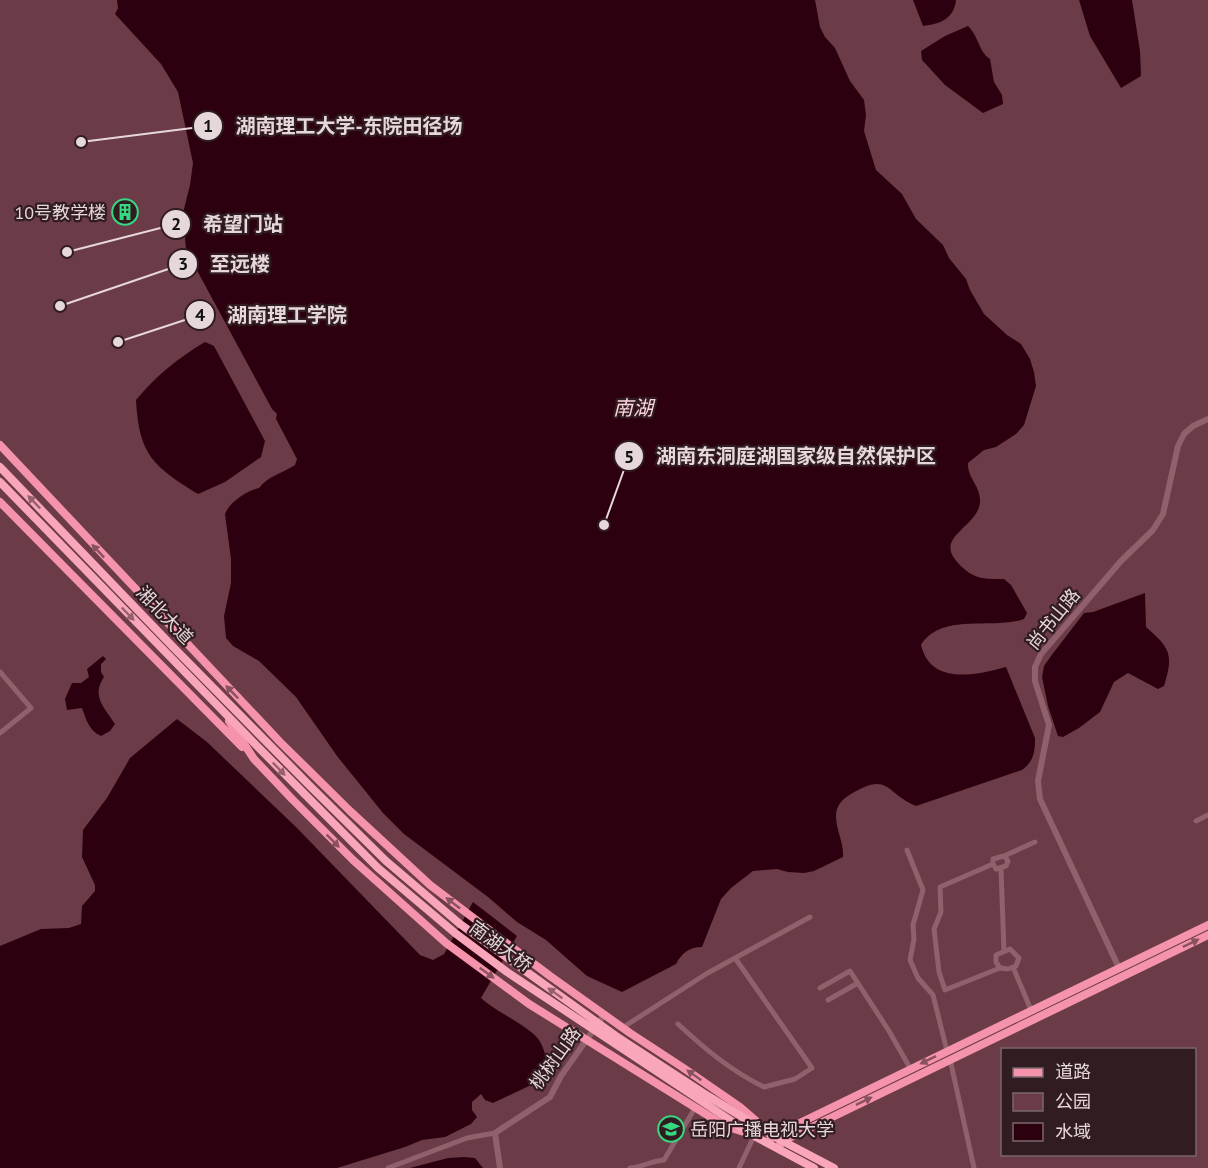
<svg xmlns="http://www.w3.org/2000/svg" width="1208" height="1168" font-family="'PT Sans','Noto Sans SC',sans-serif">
<rect width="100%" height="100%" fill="#3b252b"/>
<path fill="#6b3b47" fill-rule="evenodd" d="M0 0H1208V1168H0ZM1002 1050H1194V1154H1002Z"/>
<path fill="#2d000f" d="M117 0H815L820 27 825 37 835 48 850 81 864 100 866 115 864 131 876 170 902 194 916 219 943 245 949 258 966 279 970 290 984 314 1007 335 1021 344 1030 359 1034 372 1036 386 1024 425 1016 434 996 447 984 450 968 463C967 478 981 486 980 502 978 528 933 536 958 563 974 580 984 579 1004 579L1011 585 1027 613 1024 619C993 630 941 612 921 645 931 686 976 675 1006 667L1035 738C1035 752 1034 761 1022 770L916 806C885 793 889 771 851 794 842 799 836 806 836 816 836 830 844 843 843 857L814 871 804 873 788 872 777 869 753 871 731 888 721 899 702 947C689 947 682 953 676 964L622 992 587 976 546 940 517 922 488 897 404 834 383 813 337 756 296 697 259 661 233 646 226 638 224 616 231 583V559L225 514C229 503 246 491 259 488 268 476 283 473 295 465L297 459 276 419 277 414 272 409 186 250 183 213 190 185 193 163 178 92 161 64 115 14 118 8Z
M913 0H956C954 19 940 24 923 26Z
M1079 0H1132L1140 51 1141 76 1121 88 1090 36Z
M968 26C979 37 979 52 990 59L994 82 1002 95 1003 104 983 113 945 85 922 60 921 51 945 36Z
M205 342 214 346 265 441 261 457 225 482 198 494C153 466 139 455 136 400 156 376 178 358 205 342Z
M1145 593 1146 627C1170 648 1174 654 1164 686L1158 689 1128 673 1114 682 1100 712 1079 728 1063 737 1058 736 1048 706 1042 677 1044 666 1051 656 1084 613 1093 612Z
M103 656 106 659 101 664V672L104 677C91 696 104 707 115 724L110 731 101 736C89 731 86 719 82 708L67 710 65 699 72 683H81L89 677 87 669Z
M177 719 207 742 296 827 420 955 433 960 444 954 473 902 517 936 481 998C495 1011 530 1027 539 1040 544 1048 546 1057 548 1067L529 1086 493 1103 485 1100 481 1094 472 1102V1110L477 1117 471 1124 445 1137 422 1140 405 1147 337 1168H0V946L41 929 69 928 81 924 82 906 95 891V885L82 857 83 830 107 798 130 758Z
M464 1157 475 1158 483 1168H410L448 1158Z"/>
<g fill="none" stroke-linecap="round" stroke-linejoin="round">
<path stroke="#90616c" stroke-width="5" d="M0 672 31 708 0 733
M1196 821 1208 815
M907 850 923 890 913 925 914 939 910 960 918 978 933 995 947 1051
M1004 856 993 859V864L996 869 1006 866 1008 861 1004 856 1035 842
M993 864 940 887 941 912 934 929 939 972 945 990 1000 968 1008 969 1016 966 1019 958 1010 949 996 955V962L1000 968
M1001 869 1004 951
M1013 967 1031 1010
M820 988 850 971 889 1031 910 1068
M828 1000 858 983
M678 1024C705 1049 731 1071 764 1087L795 1079 812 1068 735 958
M622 1028 706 974 810 917
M950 1059 974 1168
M388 1168 467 1138 495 1133
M630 1168C643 1167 651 1161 664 1160L695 1108
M739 1168 754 1136"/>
<path stroke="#90616c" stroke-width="6" d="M1119 968 1040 799 1038 781 1049 725 1035 681V667L1041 654 1121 561 1153 530 1163 514 1178 446 1184 434 1193 426 1208 419
M500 1168 495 1133 550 1097 561 1076 604 1015"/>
<path stroke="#f493ab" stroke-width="8" d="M0 445 280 742 350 811 430 885 550 976 630 1033 682 1067 740 1107 762 1126
M0 502 242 747
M229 721 254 759 292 799 353 860 446 943 529 1004 725 1126 747 1133
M770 1140 773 1136 1208 925
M779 1146 783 1141 1208 935"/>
<path stroke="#faa6ba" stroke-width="8" d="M0 467 175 649 309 785 386 861 460 924 616 1036 708 1096 773 1136 834 1168
M0 482 257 746 378 868 455 933 507 972 754 1136 814 1168"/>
</g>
<defs><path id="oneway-solid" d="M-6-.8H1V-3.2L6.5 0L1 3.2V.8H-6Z" transform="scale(1.5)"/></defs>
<g fill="#96616e">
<use href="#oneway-solid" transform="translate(34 502) rotate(-134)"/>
<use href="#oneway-solid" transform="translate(128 614) rotate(46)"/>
<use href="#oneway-solid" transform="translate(279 769) rotate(46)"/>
<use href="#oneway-solid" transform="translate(555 993) rotate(-145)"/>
</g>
<g fill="#89525f">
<use href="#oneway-solid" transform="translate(98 551) rotate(-133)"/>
<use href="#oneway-solid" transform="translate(232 692) rotate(-134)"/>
<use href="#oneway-solid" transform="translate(333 841) rotate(45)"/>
<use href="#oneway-solid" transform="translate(453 903) rotate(-142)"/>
<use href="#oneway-solid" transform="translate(1191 943) rotate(-26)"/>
<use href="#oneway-solid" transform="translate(487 973) rotate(36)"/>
<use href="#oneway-solid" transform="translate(928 1060) rotate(154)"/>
<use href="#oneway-solid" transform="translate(694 1075) rotate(-145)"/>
<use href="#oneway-solid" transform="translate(864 1101) rotate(-26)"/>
</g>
<defs>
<g id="building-ring" transform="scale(1.35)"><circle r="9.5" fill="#311c21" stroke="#36d880" stroke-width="1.5"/><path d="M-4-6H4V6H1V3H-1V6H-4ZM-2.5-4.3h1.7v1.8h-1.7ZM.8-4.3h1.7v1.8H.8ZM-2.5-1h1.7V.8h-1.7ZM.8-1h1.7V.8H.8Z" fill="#36d880"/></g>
<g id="university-ring" transform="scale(1.35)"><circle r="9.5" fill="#311c21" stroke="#36d880" stroke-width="1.5"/><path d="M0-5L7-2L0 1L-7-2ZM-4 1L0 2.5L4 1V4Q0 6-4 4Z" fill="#36d880"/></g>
</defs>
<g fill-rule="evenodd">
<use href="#building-ring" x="125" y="212"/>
<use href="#university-ring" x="671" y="1129"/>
</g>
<g text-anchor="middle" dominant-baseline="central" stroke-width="4.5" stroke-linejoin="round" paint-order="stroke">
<g font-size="18" fill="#e6d7da" stroke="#311c21" text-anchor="end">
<text x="106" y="212">10号教学楼</text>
<text x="690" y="1129" text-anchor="start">岳阳广播电视大学</text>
</g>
<g font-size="18" fill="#e6d7da" stroke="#311c21">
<text transform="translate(165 615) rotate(46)">湘北大道</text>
<text transform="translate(1053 619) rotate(-51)">尚书山路</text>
<text transform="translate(501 946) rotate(36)">南湖大桥</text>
<text transform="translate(555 1058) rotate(-54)">桃树山路</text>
</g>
<g font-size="20" font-style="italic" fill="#fcd5dd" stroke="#311c21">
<text x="633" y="408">南湖</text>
</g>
</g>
<path fill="none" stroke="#e6d7da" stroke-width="2" d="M81 142L208 126M67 252L176 224M60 306L183 264M118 342L200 315M604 525L629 456"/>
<g fill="#e6d7da" stroke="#311c21" stroke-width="2">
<circle cx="81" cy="142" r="6"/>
<circle cx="67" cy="252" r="6"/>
<circle cx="60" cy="306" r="6"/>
<circle cx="118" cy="342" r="6"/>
<circle cx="604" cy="525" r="6"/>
<circle cx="208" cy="126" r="15"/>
<circle cx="176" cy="224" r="15"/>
<circle cx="183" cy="264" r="15"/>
<circle cx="200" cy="315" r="15"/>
<circle cx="629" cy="456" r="15"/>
</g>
<g font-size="18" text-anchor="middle" font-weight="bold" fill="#111">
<text x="208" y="132">1</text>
<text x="176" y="230">2</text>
<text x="183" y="270">3</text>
<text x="200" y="321">4</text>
<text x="629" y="463">5</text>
</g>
<g font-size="20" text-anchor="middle" font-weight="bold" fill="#e6d7da" stroke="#311c21" stroke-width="4.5" stroke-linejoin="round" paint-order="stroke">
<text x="349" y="133">湖南理工大学-东院田径场</text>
<text x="243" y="231">希望门站</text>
<text x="240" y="271">至远楼</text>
<text x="287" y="322">湖南理工学院</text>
<text x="796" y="463">湖南东洞庭湖国家级自然保护区</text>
</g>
<rect x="1001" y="1048" width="195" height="108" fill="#311c21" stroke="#79676b" stroke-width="1.5"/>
<rect x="1013" y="1068" width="30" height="9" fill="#f493ab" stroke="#79676b" stroke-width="1.5"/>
<text x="1055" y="1078" font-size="18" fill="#e6d7da">道路</text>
<rect x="1013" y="1093" width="30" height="18" fill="#6b3b47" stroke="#79676b" stroke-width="1.5"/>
<text x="1055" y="1108" font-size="18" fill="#e6d7da">公园</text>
<rect x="1013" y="1123" width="30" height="18" fill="#2d000f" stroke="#79676b" stroke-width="1.5"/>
<text x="1055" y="1138" font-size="18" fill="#e6d7da">水域</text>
</svg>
